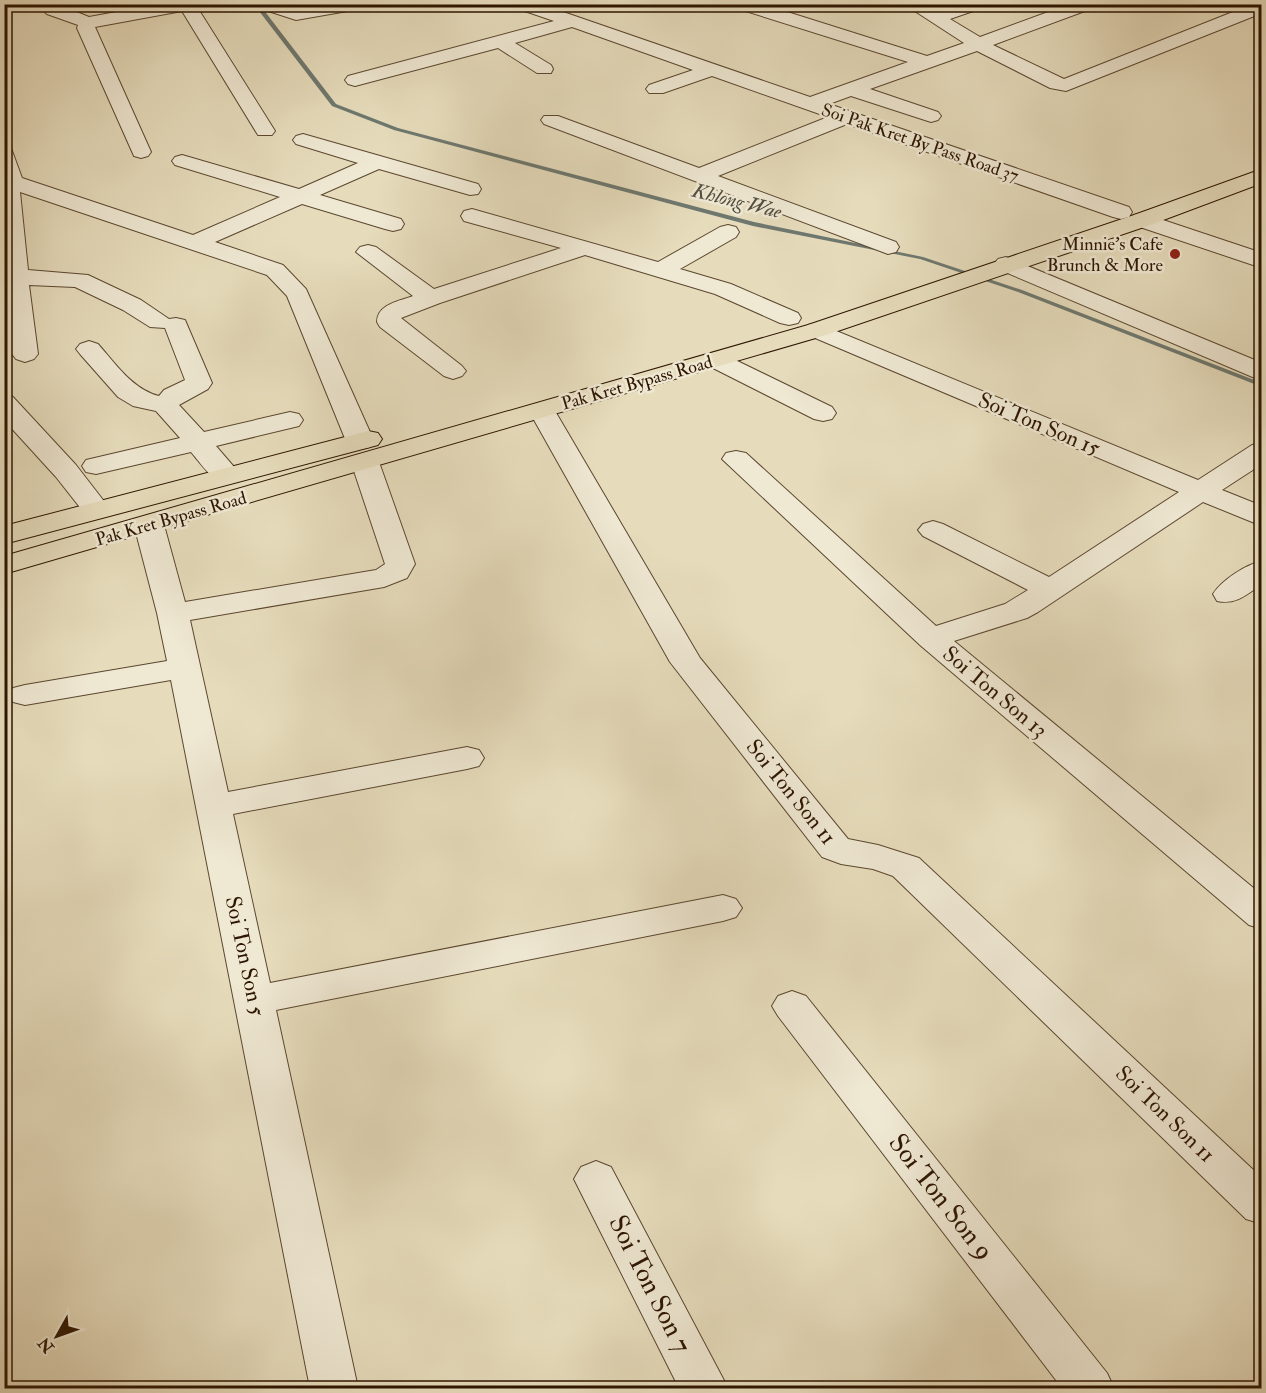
<svg xmlns="http://www.w3.org/2000/svg" width="1266" height="1393" font-family="'IM FELL Double Pica',serif">
<rect width="100%" height="100%" fill="#e6dcbc"/>
<filter id="stains"><feTurbulence type="fractalNoise" baseFrequency=".00333" numOctaves="4"/><feColorMatrix values="0 0 0 0 .2 0 0 0 0 .09 0 0 0 0 .02 0 0 0 .5 -.17"/></filter>
<radialGradient id="worn" r=".72"><stop offset=".6" stop-color="#630" stop-opacity="0"/><stop offset="1" stop-color="#630" stop-opacity=".3"/></radialGradient>
<g fill="none" stroke-linecap="round" stroke-linejoin="round">
<path fill="#6e786f" fill-rule="evenodd" d="M238 4H247L263 9 336 104 398 128 754 222 923 257 1022 290 1262 383V387L1018 292 920 259 753 226 394 130 332 106 259 11Z"/>
<g stroke="#5b472f" stroke-width="2">
<path id="minor" d="M37 4H57L89 17 160 4H199L197 7 275 131 272 135H258L182 11 95 27 151 152 148 156 141 158 134 156 77 28 78 25 47 14Z
M257 4H283L297 9 326 4H367L359 9 296 20 259 8Z
M514 4H540L810 97 908 62 736 8 734 4H762L927 56 964 43 904 4H925L937 12 958 4H984L982 8 950 19 980 37 1070 4H1095L1093 8 993 45 1064 79 1253 4H1262V13L1066 91 1050 88 977 51 870 89 938 112 941 116 938 120 931 122 851 96 829 104 1129 207 1132 212 1129 217 1121 219 1113 217 847 124 718 176 896 242 899 247 896 252 888 254 544 124 541 120 544 116H558L699 168 828 117 712 76 663 93H649L646 89 649 85 693 70 572 27 515 43 551 65 553 69 551 73H537L498 48 355 86 348 84 345 80 348 76 554 21 516 8Z
M303 134 478 184 481 189 478 194 470 195 379 169 320 195 401 219 404 224 401 229 393 231 385 229 302 204 215 242 283 265 306 289 374 441 370 447 360 449 350 447 346 441 287 296 267 275 20 192 28 270 88 275 141 300 169 319 176 318 185 320 212 383 208 389 179 405 204 432 290 412 299 414 303 420 299 426 216 446 241 475 237 481C214 487 205 468 191 452L96 474 86 472 82 466 86 460 180 438 156 411 133 406 118 397 80 354 76 349 80 344 89 341 98 344C115 363 133 390 159 396L164 390 185 380 165 328 150 327 123 310 75 287 29 285 38 354 34 359 25 362 16 359 12 354 4 273V146L11 148 22 178 193 235 280 197 175 165 172 161 175 157 182 155 189 157 299 189 358 163 296 144 293 140 296 136Z
M472 209 658 262 720 227 728 225 736 227 739 232 736 237 680 269 731 284 798 313 801 318 798 323 789 325 780 323 715 294 585 255 440 303 401 318 462 366 466 371 462 376 453 379 444 376 380 327 377 322C377 304 400 301 413 296L356 252 360 247 368 245 376 247 434 289 561 248 464 221 461 216 464 211Z
M1142 213 1262 253V268L1134 225 1131 220 1134 215Z
M1006 257 1262 363V381L998 269 994 264 998 259Z
M817 323 1198 480 1252 445 1262 443V464L1222 490 1262 506V526L1203 502 1038 612 1027 618 954 641 1262 895V929L1249 925 920 645 722 459 726 453 736 451 746 453 936 626 1005 604 1028 590 923 536 918 530 923 524 933 521 943 524 1049 577 1179 492 808 335 805 330 808 325Z
M716 352 725 355 832 407 836 413 832 419 823 421 814 419 707 365 703 360 707 355Z
M4 395 13 397 76 465 110 509 106 515 96 518 86 515 56 477 4 420Z
M542 403 551 405 555 411 700 658 848 839 878 845 919 858 1262 1178V1224L1246 1219 893 876 873 869 841 864 822 857 670 662 529 411 533 405Z
M365 454 375 456 379 462 415 564 407 578 384 587 190 620 228 792 467 747 479 750 484 758 479 766 467 769 233 814 270 983 723 895 736 899 742 908 736 917 723 921 276 1010 358 1388H310L171 680 25 705 13 702 9 695 13 688 25 685 167 661 157 613 134 525 139 519 149 516 159 519 164 525 185 602 376 570 385 564 351 462 355 456Z
M1262 561V584C1246 595 1236 605 1217 601L1213 594C1222 580 1245 565 1262 561Z
M792 991 806 996 1107 1373 1114 1388H1062L778 1016 772 1006 778 996Z
M596 1161 611 1167 728 1388H679L574 1179 581 1167Z"/>
</g>
<g stroke="#2d1500" stroke-width="2">
<path id="major" d="M1262 169V183L1150 225 826 335 4 574V556L808 325 1134 215Z
M368 431 378 433 382 439 378 445 4 544V526Z"/>
</g>
<use href="#minor" fill="#efe8d3" fill-rule="evenodd"/>
<use href="#major" fill="#e6dcbc" fill-rule="evenodd"/>
</g>
<circle fill="#8f2418" stroke="#efe8d3" stroke-width="2" cx="1175" cy="254" r="6"/>
<g text-anchor="middle" dominant-baseline="central" stroke-width="5" stroke-linejoin="round" paint-order="stroke">
<g font-size="18" fill="#2d1500" stroke="#efe8d3">
<text transform="translate(920 143) rotate(19)">Soi Pak Kret By Pass Road 37</text>
<text transform="translate(637 383) rotate(-16)">Pak Kret Bypass Road</text>
<text transform="translate(171 519) rotate(-16)">Pak Kret Bypass Road</text>
</g>
<g font-size="18" fill="#2d1500" stroke="#efe8d3" text-anchor="end">
<text x="1163" y="244">Minnie's Cafe<tspan x="1163" dy="21">Brunch &amp; More</tspan></text>
</g>
<g font-size="20" font-style="italic" fill="#534f41" stroke="#efe8d3">
<text transform="translate(737 201) rotate(14)">Khlong Wae</text>
</g>
<g font-size="22" fill="#2d1500" stroke="#efe8d3">
<text transform="translate(1039 424) rotate(23)">Soi Ton Son 15</text>
<text transform="translate(995 692) rotate(40)">Soi Ton Son 13</text>
<text transform="translate(791 792) rotate(51)">Soi Ton Son 11</text>
<text transform="translate(245 956) rotate(78)">Soi Ton Son 5</text>
<text transform="translate(1165 1114) rotate(44)">Soi Ton Son 11</text>
</g>
<g font-size="27" fill="#2d1500" stroke="#efe8d3">
<text transform="translate(941 1197) rotate(52)">Soi Ton Son 9</text>
<text transform="translate(650 1284) rotate(63)">Soi Ton Son 7</text>
</g>
</g>
<rect width="1266" height="1393" fill="none" stroke="#e6dcbc" stroke-width="24"/>
<rect x="6" y="6" width="1254" height="1381" fill="none" stroke="#2d1500" stroke-width="3"/>
<rect x="12" y="12" width="1242" height="1369" fill="none" stroke="#2d1500" stroke-width="1.5"/>
<g transform="translate(57 1336) rotate(230)" stroke="#efe8d3" stroke-width="4.5" paint-order="stroke">
<path d="M0-4.5L10 22L0 15L-10 22Z" fill="#2d1500"/>
<text y="-9" font-size="16" font-weight="bold" text-anchor="middle" fill="#2d1500">N</text>
</g>
<rect width="100%" height="100%" filter="url(#stains)"/>
<rect width="100%" height="100%" fill="url(#worn)"/>
</svg>
